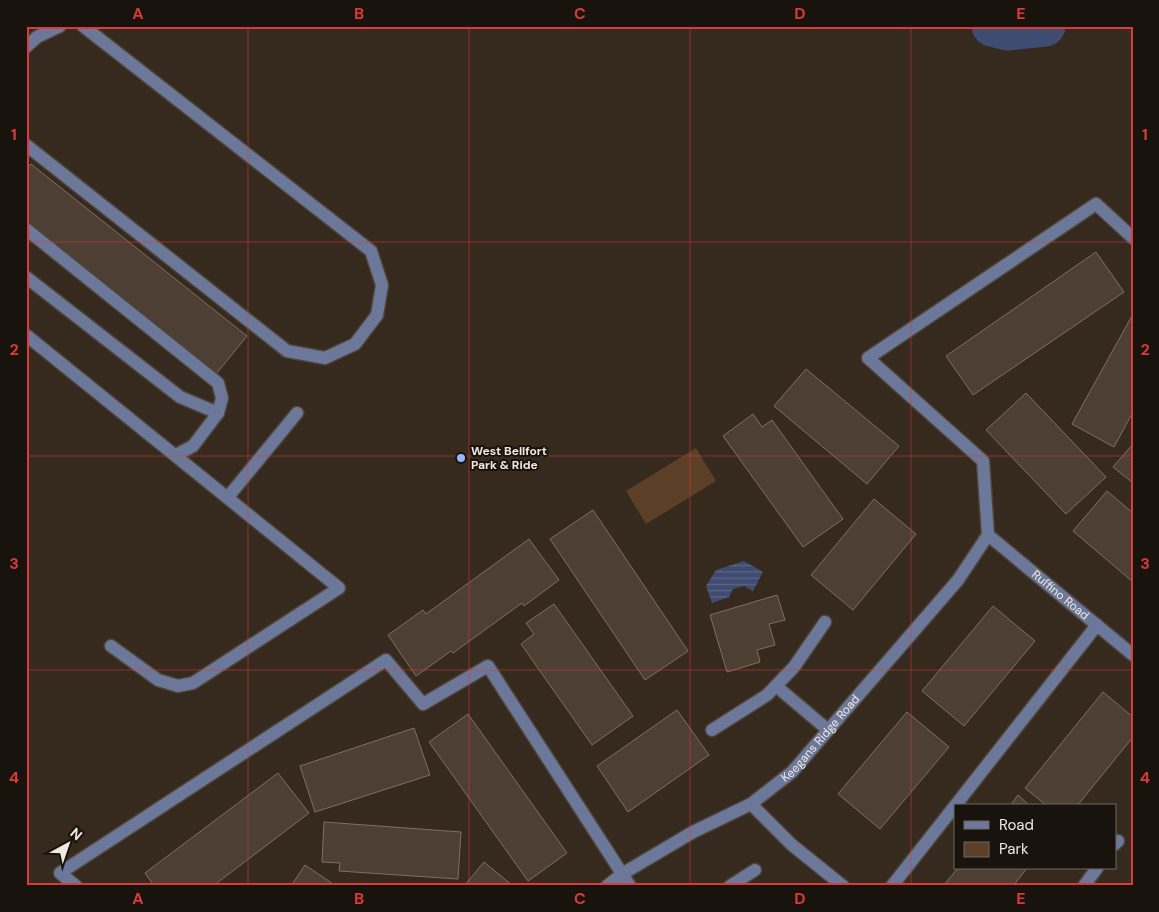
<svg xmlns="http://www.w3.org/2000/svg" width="1159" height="912" font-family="'DM Sans',sans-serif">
<defs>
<pattern id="water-rules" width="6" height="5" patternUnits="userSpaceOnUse" patternTransform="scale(1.25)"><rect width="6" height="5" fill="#3f4c71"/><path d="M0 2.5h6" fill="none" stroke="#5b6685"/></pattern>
</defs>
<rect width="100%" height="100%" fill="#36291e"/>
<path fill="#5b4027" d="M696 448 716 481 646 524 626 491Z"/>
<path fill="url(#water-rules)" d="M744 561 763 572 753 591 744 586 733 589 729 597 712 603 706 586 716 570Z"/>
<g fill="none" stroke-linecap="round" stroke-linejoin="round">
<path stroke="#3f4c71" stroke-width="41" d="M992 26 1008 30 1045 26"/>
</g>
<path fill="#4d3f33" stroke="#7f7063" d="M31 164 247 336 216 374 26 223V169Z
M1096 252 1124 292 973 395 946 356Z
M1133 314V412L1114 447 1072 424Z
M806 369 899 446 867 484 774 406Z
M1026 393 1106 477 1066 514 986 430Z
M753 414 762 427 772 420 843 519 803 547 723 436Z
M1133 444V483L1113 467Z
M1107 491 1133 513V582L1073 531Z
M874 499 916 534 853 610 811 575Z
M593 510 688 651 645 680 550 539Z
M529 539 559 580 524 606 522 603 453 653 451 651 416 676 388 635 423 610 426 614Z
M777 595 785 620 769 624 775 645 757 650 760 662 727 672 710 615Z
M554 604 633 716 592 745 521 644 534 634 526 623Z
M993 606 1035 641 964 726 922 691Z
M1103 692 1133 717V737L1077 806H1047L1025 788Z
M677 710 709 755 628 812 597 766Z
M907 712 949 747 880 829 838 794Z
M468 714 567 853 528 881 429 742Z
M414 728 430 775 315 812 300 766Z
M278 773 309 813 213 886H154L145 873Z
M1018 795 1030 806H1010Z
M324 822 461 832 458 879 339 871 340 863 322 862Z
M484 862 513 886H464Z
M305 865 336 886H291Z
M958 868H1027L1013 886H943Z"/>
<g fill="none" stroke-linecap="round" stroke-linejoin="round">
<g stroke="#504439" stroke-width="15">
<g id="minor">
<path d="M26 47 37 37 60 26"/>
<path d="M26 145 287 351 325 358 355 344 377 315 382 285 371 251 83 26"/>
<path d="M26 229 218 383 222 398 218 413 193 446 176 455"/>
<path d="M26 277 180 397 218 413"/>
<path d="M26 335 339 588 193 683 178 686 158 680 111 646"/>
<path d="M228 497 297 413"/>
<path d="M988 535 983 461 868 358 1096 204 1133 238"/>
<path id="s1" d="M988 535 1133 655"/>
<path d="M776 686 828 730"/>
<path d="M712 730 767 695 794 667 825 622"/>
<path d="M751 804 792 845 843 886"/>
<path d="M1115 844 1118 841"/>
<path d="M76 886 60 873 386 660 423 704 488 666 630 886"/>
<path id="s2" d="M607 886 622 874 693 832 751 804 792 772 958 580 988 535"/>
<path d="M730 886 755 870"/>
<path d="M892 886 1097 625"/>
<path d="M1084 886 1097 868"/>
</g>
</g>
<use href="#minor" stroke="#6b789a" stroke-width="12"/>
</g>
<path fill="none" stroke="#d93b3a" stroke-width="1" stroke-opacity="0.55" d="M248 26V886M469 26V886M690 26V886M911 26V886M26 242H1133M26 456H1133M26 670H1133"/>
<circle fill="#9bb5fd" stroke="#19130e" stroke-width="2" cx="461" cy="458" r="5"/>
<g text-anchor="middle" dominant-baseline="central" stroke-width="4" stroke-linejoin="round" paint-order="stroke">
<g font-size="12" font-weight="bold" fill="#f1e8e1" stroke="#19130e" text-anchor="start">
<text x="471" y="451">West Bellfort<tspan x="471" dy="14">Park &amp; Ride</tspan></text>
</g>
<g font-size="12" fill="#f1e8e1" stroke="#19130e">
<text stroke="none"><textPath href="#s1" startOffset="94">Ruffino Road</textPath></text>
<text stroke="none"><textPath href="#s2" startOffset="262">Keegans Ridge Road</textPath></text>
</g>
</g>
<rect width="1159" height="912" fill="none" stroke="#19130e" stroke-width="55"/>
<rect x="954" y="804" width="162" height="65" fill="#19130e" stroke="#6f6862"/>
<rect x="964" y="821" width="25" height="8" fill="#6b789a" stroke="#6f6862"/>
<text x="999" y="830" font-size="15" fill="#f1e8e1">Road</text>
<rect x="964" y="842" width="25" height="15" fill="#5b4027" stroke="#6f6862"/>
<text x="999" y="854" font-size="15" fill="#f1e8e1">Park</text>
<g transform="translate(68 844) rotate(40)" stroke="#19130e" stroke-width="4" paint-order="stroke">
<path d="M0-4L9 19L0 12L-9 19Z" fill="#f1e8e1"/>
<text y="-8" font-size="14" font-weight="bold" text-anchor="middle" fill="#f1e8e1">N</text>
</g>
<rect x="28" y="28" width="1104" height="856" fill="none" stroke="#d93b3a" stroke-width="2"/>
<g font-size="16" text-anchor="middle" font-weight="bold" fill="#d93b3a">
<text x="138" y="19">A</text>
<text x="359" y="19">B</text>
<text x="580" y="19">C</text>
<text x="800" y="19">D</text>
<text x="1021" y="19">E</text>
<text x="14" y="140">1</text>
<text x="1145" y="140">1</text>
<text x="14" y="355">2</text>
<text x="1145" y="355">2</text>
<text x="14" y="569">3</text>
<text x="1145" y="569">3</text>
<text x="14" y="783">4</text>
<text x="1145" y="783">4</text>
<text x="138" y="904">A</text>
<text x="359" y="904">B</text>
<text x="580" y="904">C</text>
<text x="800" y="904">D</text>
<text x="1021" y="904">E</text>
</g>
</svg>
